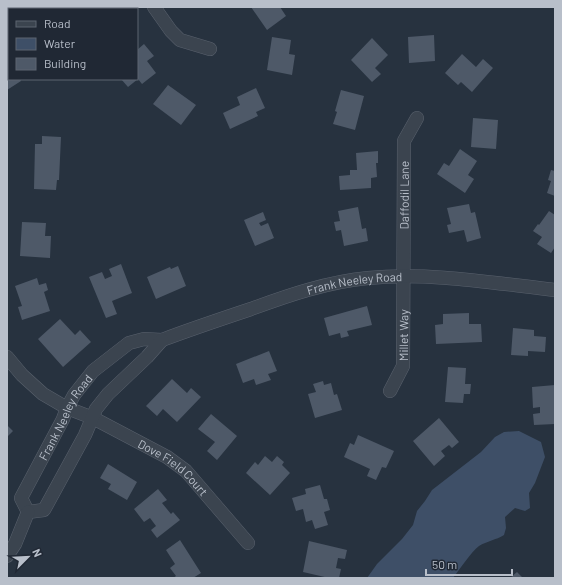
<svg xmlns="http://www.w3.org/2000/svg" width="562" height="585" font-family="Barlow,sans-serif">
<rect width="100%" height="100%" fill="#27323f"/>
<path fill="#3e4f67" d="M519 431 541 442 545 457 535 483 529 493 530 508 525 511 515 508 505 517 506 528 504 535C496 540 487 541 479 546 471 552 460 569 453 578H367L377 564 402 539 413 525 417 511 425 501 432 490 481 452 495 437 504 432Z"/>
<path fill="#4e5968" d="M90 7H116L117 9H91Z
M251 7H280L286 16 267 30Z
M434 35 435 61 409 63 408 37Z
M272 37 291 40 289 54 295 55 292 75 267 70Z
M372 38 388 55 375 68 381 74 372 82 351 60Z
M144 44 154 56 147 61 156 73 142 84 138 79 128 87 121 79H137V50Z
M9 48V79H20L21 81 7 90V50Z
M462 54 476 67 483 59 493 68 472 92 461 82 458 85 445 73Z
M168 85 196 105 181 125 153 104Z
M256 88 265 108 256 112 258 116 230 129 223 113 240 105 237 97Z
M341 90 364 96 355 130 333 124 337 112 335 111Z
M473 118 498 120 496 149 471 147Z
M42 136 61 137 59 180H57L56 190 34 189 35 144H42Z
M460 149 477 161 468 175 474 179 465 193 437 174 444 163 449 166Z
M378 151V163H376L377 177 371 178V188L340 190 339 176 350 175V170H357L356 153Z
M551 170 555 171V196L547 193 551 181 548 180Z
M469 204 471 213 475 212 481 238 467 242 464 230 449 233 447 225 451 224 447 208Z
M358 207 362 229 366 228 368 241 344 246 341 230 336 231 334 222 340 221 338 211Z
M549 211 555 215V247L551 253 537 244 542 237 533 231 538 224 539 225Z
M263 212 266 220 259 223 261 226 268 223 274 238 255 246 244 220Z
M22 222 46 223 45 236H51L50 258 20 256Z
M121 264 132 293 112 301 117 314 106 318 89 277 102 272 105 279 112 276 109 269Z
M178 266 186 286 156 299 147 277 170 267 171 269Z
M37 278 39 285 46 283 48 290 44 292 50 311 22 320 18 307 22 306 15 286Z
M367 306 372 325 347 331 349 336 341 338 340 333 329 336 324 318Z
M469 313V324H481L482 342 436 344 435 325 443 324V314Z
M60 319 75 335 80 330 91 342 63 367 38 339Z
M513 328 534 330V336L546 337 545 352 528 351V356L511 355Z
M269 351 277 371 268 374 271 380 256 385 254 379 243 383 236 364Z
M448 367 466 368 465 384H471L470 394H464L463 403 445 402Z
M172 379 187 393 191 388 201 397 177 422 163 409 157 416 146 406Z
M323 381 324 385 331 383 334 395 337 394 342 410 315 418 308 394 316 392 313 384Z
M555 385V424L534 425 533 414 540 413V407L533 408 532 387Z
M211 414 237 436 217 460 207 451 215 442 198 429Z
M439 418 459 442 452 448 449 445 441 451 445 456 434 466 413 441Z
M7 425 13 431 7 437Z
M358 435 394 451 386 468 382 467 376 480 367 476 370 469 344 457 350 443 354 445Z
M265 456 272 462 277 456 284 462 282 465 290 473 270 495 246 473 255 462 258 465Z
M108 464 137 482 127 500 108 489 111 484 100 478Z
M320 485 324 499H327L330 510 324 512 328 525 315 529 312 520 306 522 303 509 296 511 292 498 306 494 305 489Z
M158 489 167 500 162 503 171 514 173 512 180 520 157 538 151 530 156 526 150 518 144 522 134 509Z
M180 540 201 573 193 578H173L176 576 170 568 175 564 166 550Z
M309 541 347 550 345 559 338 558 336 568 341 569 339 578H329L303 572Z
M517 572 523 578H510Z"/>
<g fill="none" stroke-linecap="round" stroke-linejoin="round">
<g stroke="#59616d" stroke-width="14">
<g id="street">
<path d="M154 7 171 31 180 40 210 49"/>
<path id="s1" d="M7 357 22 375 43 394 67 408 93 418 167 457 186 471 248 543"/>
<path id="s2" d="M390 391 403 366 404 141 417 118"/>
<path id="s3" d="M28 512 21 498 63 419 67 408 74 395 93 371 129 343 144 339 162 340C191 329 221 319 251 309 289 295 327 282 368 278 430 272 493 283 555 290"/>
<path d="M28 512 44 510 85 435 96 409 108 394 147 357 162 340"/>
<path d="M7 556 15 544 28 512"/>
</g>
</g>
<use href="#street" stroke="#3b444f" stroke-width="13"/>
</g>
<g text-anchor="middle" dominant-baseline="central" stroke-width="3" stroke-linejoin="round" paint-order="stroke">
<g font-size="12" fill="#b8bfca" stroke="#202834">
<text stroke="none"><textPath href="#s2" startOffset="199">Daffodil Lane</textPath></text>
<text stroke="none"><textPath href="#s3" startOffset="443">Frank Neeley Road</textPath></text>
<text stroke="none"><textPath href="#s2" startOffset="59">Millet Way</textPath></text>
<text stroke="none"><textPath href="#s3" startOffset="108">Frank Neeley Road</textPath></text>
<text stroke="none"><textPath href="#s1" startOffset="202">Dove Field Court</textPath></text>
</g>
</g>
<rect width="562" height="585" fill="none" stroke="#b8bfca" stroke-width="16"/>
<rect x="8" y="8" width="130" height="72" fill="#202834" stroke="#5d6470"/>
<rect x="16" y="21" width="20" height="6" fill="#3b444f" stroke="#5d6470"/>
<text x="44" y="28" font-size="12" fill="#b8bfca">Road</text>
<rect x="16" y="38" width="20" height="12" fill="#3e4f67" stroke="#5d6470"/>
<text x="44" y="48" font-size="12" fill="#b8bfca">Water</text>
<rect x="16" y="58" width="20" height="12" fill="#4e5968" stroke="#5d6470"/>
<text x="44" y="68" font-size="12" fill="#b8bfca">Building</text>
<g transform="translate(28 557) rotate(66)" stroke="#202834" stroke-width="3" paint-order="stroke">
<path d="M0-3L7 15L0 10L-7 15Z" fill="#b8bfca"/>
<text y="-6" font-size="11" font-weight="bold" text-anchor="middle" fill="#b8bfca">N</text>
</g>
<path d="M426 569v6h86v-6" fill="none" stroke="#b8bfca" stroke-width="2"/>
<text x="432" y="569" font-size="12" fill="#b8bfca" stroke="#202834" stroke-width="3" paint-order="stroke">50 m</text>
</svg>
